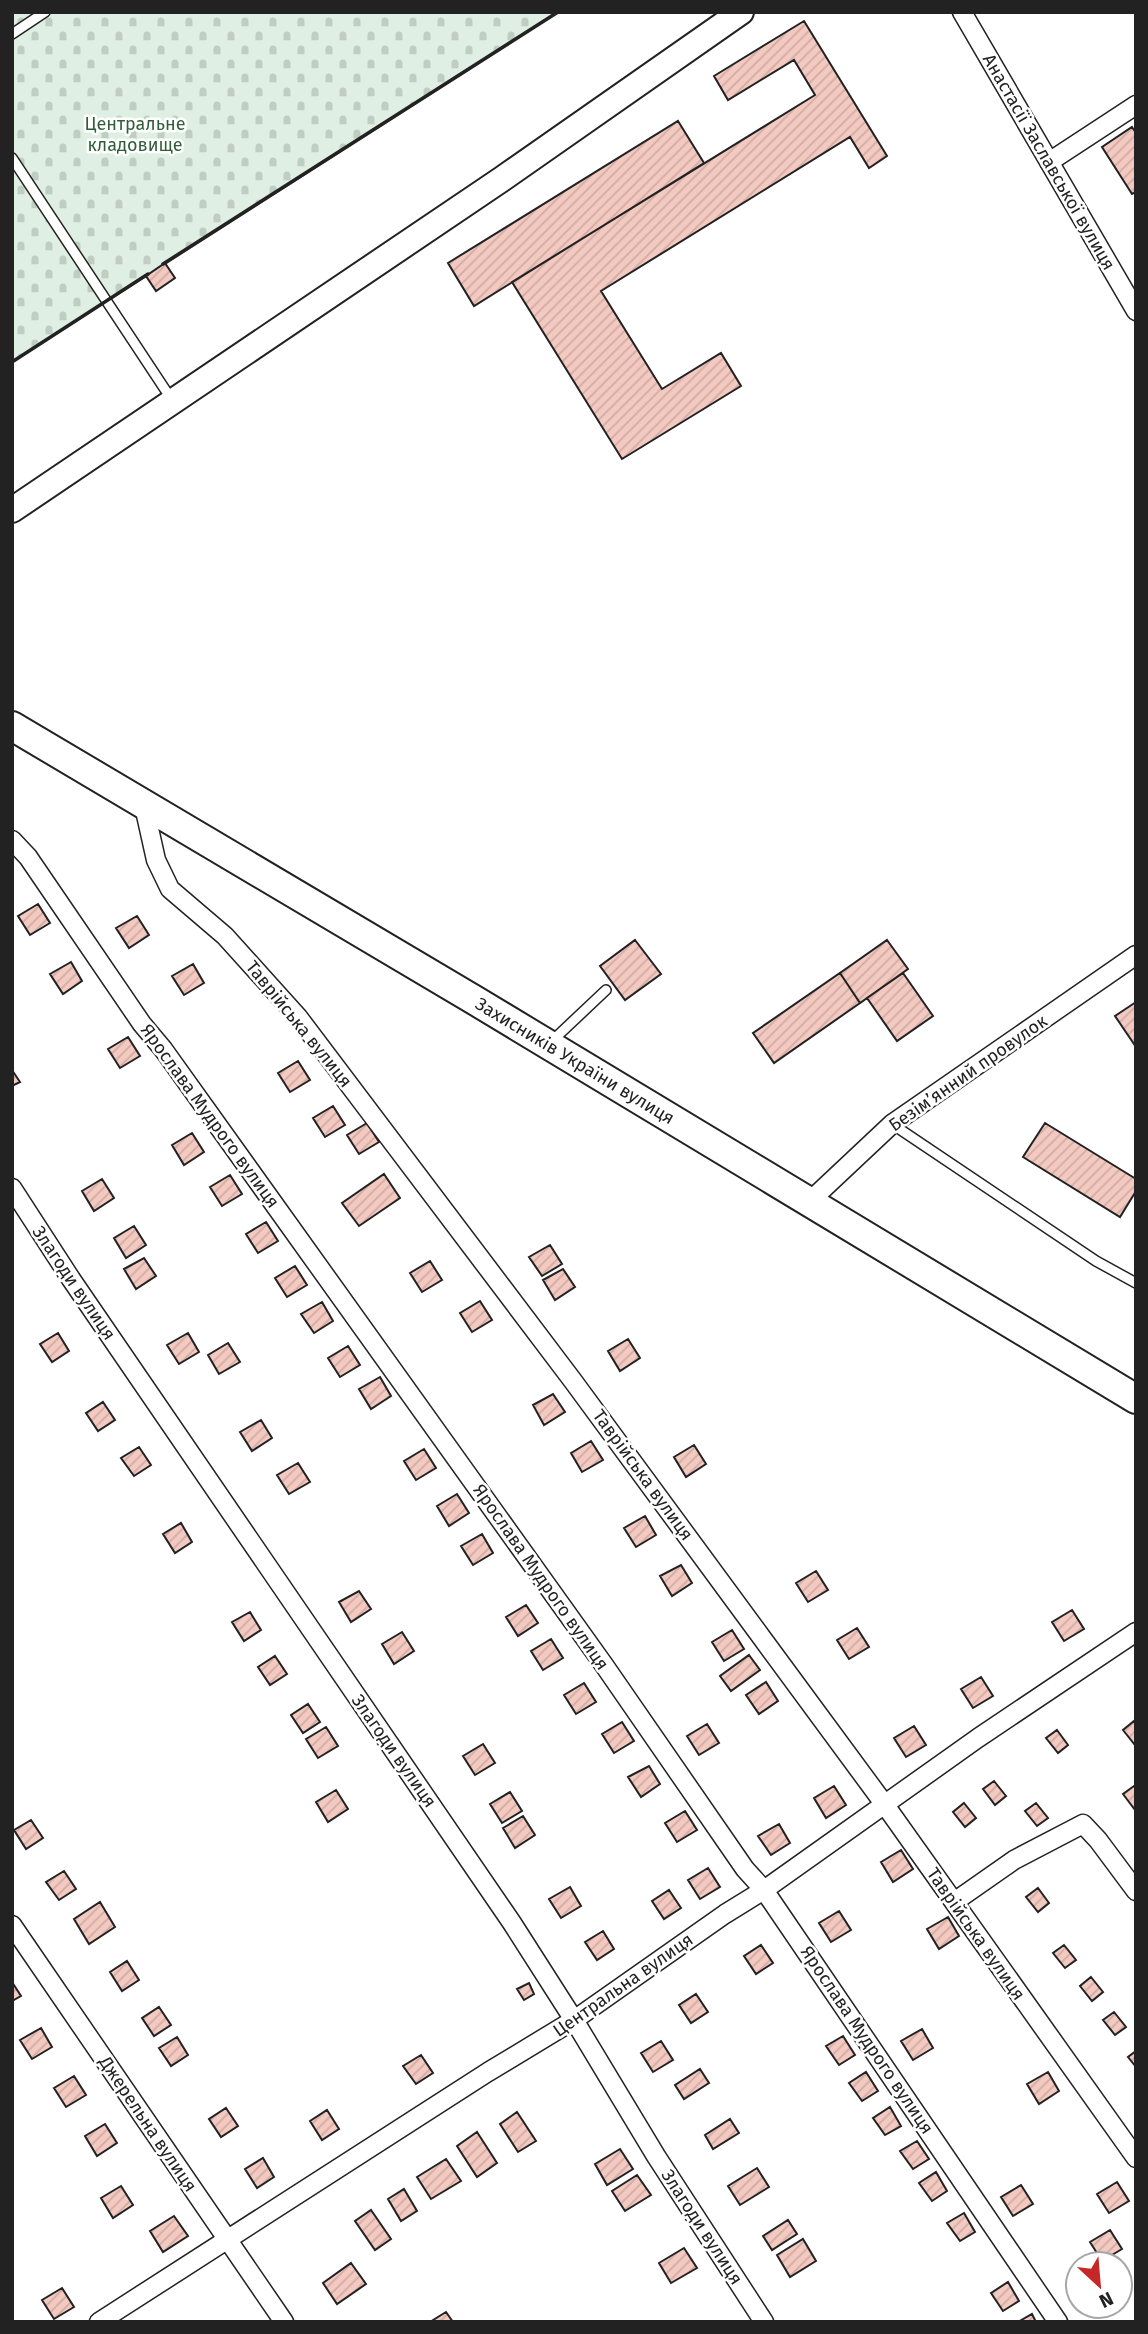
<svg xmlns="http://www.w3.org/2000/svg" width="1148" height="2334" font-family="'Fira Sans',sans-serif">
<defs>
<pattern id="cemetery-stones" width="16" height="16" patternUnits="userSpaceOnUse" patternTransform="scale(1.75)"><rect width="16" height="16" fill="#e0efe3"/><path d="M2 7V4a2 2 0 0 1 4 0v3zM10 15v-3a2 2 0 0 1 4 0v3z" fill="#c0cdc2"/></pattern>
<pattern id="building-hatch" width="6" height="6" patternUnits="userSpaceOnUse" patternTransform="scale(1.75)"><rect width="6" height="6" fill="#f3c9c0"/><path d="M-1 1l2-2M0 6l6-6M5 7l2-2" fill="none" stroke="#d0aca5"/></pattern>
</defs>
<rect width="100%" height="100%" fill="#fff"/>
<path fill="url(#cemetery-stones)" stroke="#6f6f6f" stroke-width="2" d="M12 12H558L12 362Z"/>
<path fill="url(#building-hatch)" stroke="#222" stroke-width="2" d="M804 21 887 156 869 168 850 137 601 291 662 389 721 353 741 386 622 459 512 282 815 95 794 60 728 100 714 76Z
M678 121 704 163 474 306 448 263Z
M1132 127 1136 133V192L1132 194 1102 147Z
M165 263 175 278 156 291 146 276Z
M38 904 50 923 30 935 18 916Z
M137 916 149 935 129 948 116 928Z
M635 940 661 974 625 1000 600 966Z
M887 940 908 969 860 1003 840 973Z
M71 962 82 981 63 994 50 974Z
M193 964 204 983 184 995 172 976Z
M840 973 860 1003 774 1063 753 1033Z
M903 973 933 1016 897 1041 867 998Z
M1136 1002V1047L1115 1016Z
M128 1037 140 1056 120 1068 108 1049Z
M298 1061 310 1080 290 1092 278 1073Z
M12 1070 20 1082 12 1086Z
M333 1106 345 1125 325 1137 313 1118Z
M367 1123 379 1142 359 1154 347 1135Z
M1045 1123 1136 1179V1191L1120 1217 1023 1157Z
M192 1133 204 1152 184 1165 172 1145Z
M384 1174 400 1198 359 1226 342 1203Z
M230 1175 242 1194 222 1206 210 1187Z
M102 1179 114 1198 94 1211 82 1191Z
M266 1222 278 1241 258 1253 246 1234Z
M134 1226 146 1245 126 1258 114 1238Z
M550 1245 562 1264 542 1276 529 1257Z
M144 1258 156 1276 136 1289 124 1269Z
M430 1261 442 1280 422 1292 410 1273Z
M295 1266 307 1285 287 1297 275 1278Z
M563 1269 575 1287 555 1300 543 1280Z
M480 1301 492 1320 472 1332 460 1313Z
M322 1302 333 1321 314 1333 301 1314Z
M58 1333 69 1351 52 1362 40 1344Z
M188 1333 199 1352 179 1364 167 1345Z
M628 1339 640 1358 620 1371 608 1351Z
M228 1343 240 1362 219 1374 208 1355Z
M348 1346 360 1365 340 1377 328 1358Z
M380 1377 391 1396 371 1409 359 1389Z
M553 1394 565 1412 544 1425 533 1405Z
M103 1402 115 1420 98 1431 86 1413Z
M261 1420 272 1438 252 1451 240 1432Z
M591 1441 603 1460 582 1472 571 1453Z
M694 1445 706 1464 686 1477 674 1457Z
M139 1447 151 1465 134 1476 121 1458Z
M424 1449 436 1468 416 1480 404 1461Z
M298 1463 310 1482 289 1494 277 1475Z
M457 1494 469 1513 449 1526 437 1506Z
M645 1516 656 1535 636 1547 624 1528Z
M181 1523 192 1542 175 1553 163 1534Z
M482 1534 493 1553 473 1565 461 1546Z
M681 1565 692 1583 672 1596 660 1576Z
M816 1571 828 1590 808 1602 796 1583Z
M359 1591 371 1609 351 1622 339 1602Z
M526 1605 538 1623 518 1636 506 1617Z
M1072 1610 1084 1629 1064 1641 1052 1622Z
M250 1612 261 1630 244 1641 232 1622Z
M857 1628 869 1647 849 1659 837 1640Z
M732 1630 744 1649 724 1661 712 1642Z
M402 1632 414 1651 394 1664 382 1644Z
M551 1639 563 1658 543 1670 531 1651Z
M749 1655 760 1670 731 1691 720 1676Z
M275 1656 287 1674 270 1685 258 1667Z
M981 1677 993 1696 973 1708 961 1689Z
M766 1682 778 1701 759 1714 746 1695Z
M584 1683 596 1702 576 1714 564 1695Z
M308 1704 320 1722 303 1733 291 1715Z
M1134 1721 1136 1724 1135 1745 1123 1730Z
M622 1722 634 1741 614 1753 602 1734Z
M707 1724 719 1743 699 1755 687 1736Z
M914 1726 926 1745 906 1757 894 1738Z
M326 1727 338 1746 318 1758 306 1739Z
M1057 1730 1068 1745 1058 1753 1046 1738Z
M483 1744 495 1763 475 1775 463 1756Z
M649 1766 660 1784 641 1797 628 1777Z
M994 1781 1006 1796 995 1805 983 1789Z
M834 1786 846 1805 826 1818 814 1798Z
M1134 1786 1136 1788 1135 1810 1123 1794Z
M336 1790 348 1809 328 1822 316 1802Z
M510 1792 522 1811 502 1823 490 1804Z
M964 1803 976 1818 965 1827 953 1812Z
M1036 1803 1048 1818 1037 1826 1025 1811Z
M685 1811 697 1830 677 1842 665 1823Z
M523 1816 535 1835 515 1848 503 1828Z
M31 1820 43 1838 26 1849 14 1830Z
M779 1824 790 1843 771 1855 758 1836Z
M901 1850 913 1869 893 1882 881 1862Z
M708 1868 720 1887 700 1899 688 1880Z
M64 1871 76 1889 59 1900 46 1882Z
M570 1887 581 1906 561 1918 549 1899Z
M1038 1888 1049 1903 1038 1912 1026 1897Z
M669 1890 681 1908 664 1919 652 1901Z
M100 1902 115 1927 89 1944 74 1919Z
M839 1911 851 1930 831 1942 819 1923Z
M948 1917 959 1936 939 1949 927 1929Z
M603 1931 614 1949 597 1960 585 1942Z
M761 1945 773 1963 756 1974 744 1956Z
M1064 1945 1076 1960 1065 1968 1053 1953Z
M127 1961 139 1980 122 1991 110 1972Z
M1091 1977 1103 1992 1092 2001 1080 1986Z
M12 1982 21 1996 12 2001Z
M529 1983 534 1994 524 2000 517 1989Z
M696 1994 708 2012 691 2023 679 2005Z
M159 2007 171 2025 154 2036 142 2018Z
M1114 2012 1126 2027 1115 2035 1103 2020Z
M41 2028 52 2047 32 2059 20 2040Z
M922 2029 933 2048 913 2060 901 2041Z
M843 2036 855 2055 839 2065 826 2046Z
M177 2037 188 2055 171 2066 159 2048Z
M661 2041 673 2060 653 2072 641 2053Z
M1136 2051V2067L1128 2057Z
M421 2055 433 2073 416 2084 403 2066Z
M700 2069 709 2083 684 2099 675 2085Z
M866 2072 878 2091 862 2101 849 2083Z
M1048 2072 1059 2091 1039 2104 1027 2084Z
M74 2076 86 2095 66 2107 54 2088Z
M890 2107 901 2126 885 2135 873 2118Z
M226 2108 238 2126 221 2137 209 2119Z
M327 2110 339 2129 322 2140 310 2121Z
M517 2112 536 2141 518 2152 500 2124Z
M730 2119 739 2133 713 2149 705 2135Z
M105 2124 117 2143 97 2156 85 2136Z
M477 2132 497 2163 477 2177 457 2146Z
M917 2141 929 2159 913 2169 900 2151Z
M620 2149 633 2169 607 2185 595 2164Z
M263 2158 274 2177 257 2188 245 2169Z
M446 2159 461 2181 431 2199 417 2177Z
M757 2168 769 2187 740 2205 728 2186Z
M936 2172 947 2191 932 2201 919 2183Z
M637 2175 651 2195 625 2211 612 2191Z
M1117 2182 1129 2201 1109 2213 1097 2194Z
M1021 2185 1033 2204 1013 2216 1001 2197Z
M121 2186 133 2205 113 2218 101 2198Z
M404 2189 417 2211 401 2221 388 2199Z
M371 2210 391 2239 375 2250 355 2221Z
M964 2213 975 2232 960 2241 947 2223Z
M174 2216 188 2236 163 2252 150 2231Z
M788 2220 797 2234 772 2250 763 2236Z
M1110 2230 1122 2249 1102 2261 1090 2242Z
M803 2239 816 2261 790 2277 777 2255Z
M684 2248 697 2268 671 2283 659 2263Z
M351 2263 366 2284 337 2304 323 2283Z
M1008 2282 1019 2301 1003 2311 991 2293Z
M62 2288 74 2307 54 2319 42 2300Z
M446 2312 453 2322H430Z
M1032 2314 1036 2322H1018Z"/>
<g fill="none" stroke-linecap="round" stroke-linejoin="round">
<g stroke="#222" stroke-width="12">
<path id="service" d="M12 34 45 12
M12 158 172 400
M552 1041 606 990
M892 1124 1096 1261 1136 1283"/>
</g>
<g stroke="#222" stroke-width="21">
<path id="minor" d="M962 12 1136 311
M1049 162 1136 105
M144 806 156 860 170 889 225 936 298 1017 573 1381 762 1638 885 1805 1136 2158
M12 840 28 857 142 1024 163 1049 604 1665 745 1869 764 1890 1058 2322
M12 1188 71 1279 512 1923 574 2020 656 2156 764 2322
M809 1202 892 1124 1136 955
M954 1902 1014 1860 1083 1824 1098 1840 1136 1891
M12 1925 284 2322
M99 2322 488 2072 574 2020 725 1914 764 1890 978 1738 1136 1632"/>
</g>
<g stroke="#222" stroke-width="28">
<path id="secondary" d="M12 510 502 179 741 12"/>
</g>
<g stroke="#222" stroke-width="32">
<path id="trunk" d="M12 726 476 1001 1136 1399"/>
</g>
<use href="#service" stroke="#fff" stroke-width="9"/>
<use href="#minor" stroke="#fff" stroke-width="18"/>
<use href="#secondary" stroke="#fff" stroke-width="24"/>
<use href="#trunk" stroke="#fff" stroke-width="28"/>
<path stroke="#222" stroke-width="3.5" d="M163 264 558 12
M12 362 148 274"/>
</g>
<g text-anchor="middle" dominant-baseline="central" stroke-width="5" stroke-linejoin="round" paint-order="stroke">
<g font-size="18" fill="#2f5e38" stroke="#fff">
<text x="135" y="124">Центральне<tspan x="135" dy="21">кладовище</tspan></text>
</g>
<g font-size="18" fill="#222" stroke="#fff">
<text transform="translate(1049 162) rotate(60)">Анастасії Заславської вулиця</text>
<text transform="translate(299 1024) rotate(51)">Таврійська вулиця</text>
<text transform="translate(575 1061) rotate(31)">Захисників України вулиця</text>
<text transform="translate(968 1073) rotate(-35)">Безімʼянний провулок</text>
<text transform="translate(210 1116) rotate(54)">Ярослава Мудрого вулиця</text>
<text transform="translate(74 1283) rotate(56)">Злагоди вулиця</text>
<text transform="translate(643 1475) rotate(54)">Таврійська вулиця</text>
<text transform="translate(541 1577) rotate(55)">Ярослава Мудрого вулиця</text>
<text transform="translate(394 1751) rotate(55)">Злагоди вулиця</text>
<text transform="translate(976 1934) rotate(55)">Таврійська вулиця</text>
<text transform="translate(623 1985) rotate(-35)">Центральна вулиця</text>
<text transform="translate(867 2040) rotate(56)">Ярослава Мудрого вулиця</text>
<text transform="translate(148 2124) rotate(56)">Джерельна вулиця</text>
<text transform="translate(702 2227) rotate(57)">Злагоди вулиця</text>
</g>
</g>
<rect width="1148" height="2334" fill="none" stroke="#222222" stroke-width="28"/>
<g transform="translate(1099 2285) rotate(154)"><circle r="33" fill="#ffffff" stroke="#a7a7a7" stroke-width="2"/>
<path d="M0-5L12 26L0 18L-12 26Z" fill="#c62828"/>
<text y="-10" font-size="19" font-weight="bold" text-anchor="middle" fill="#222222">N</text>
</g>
</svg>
